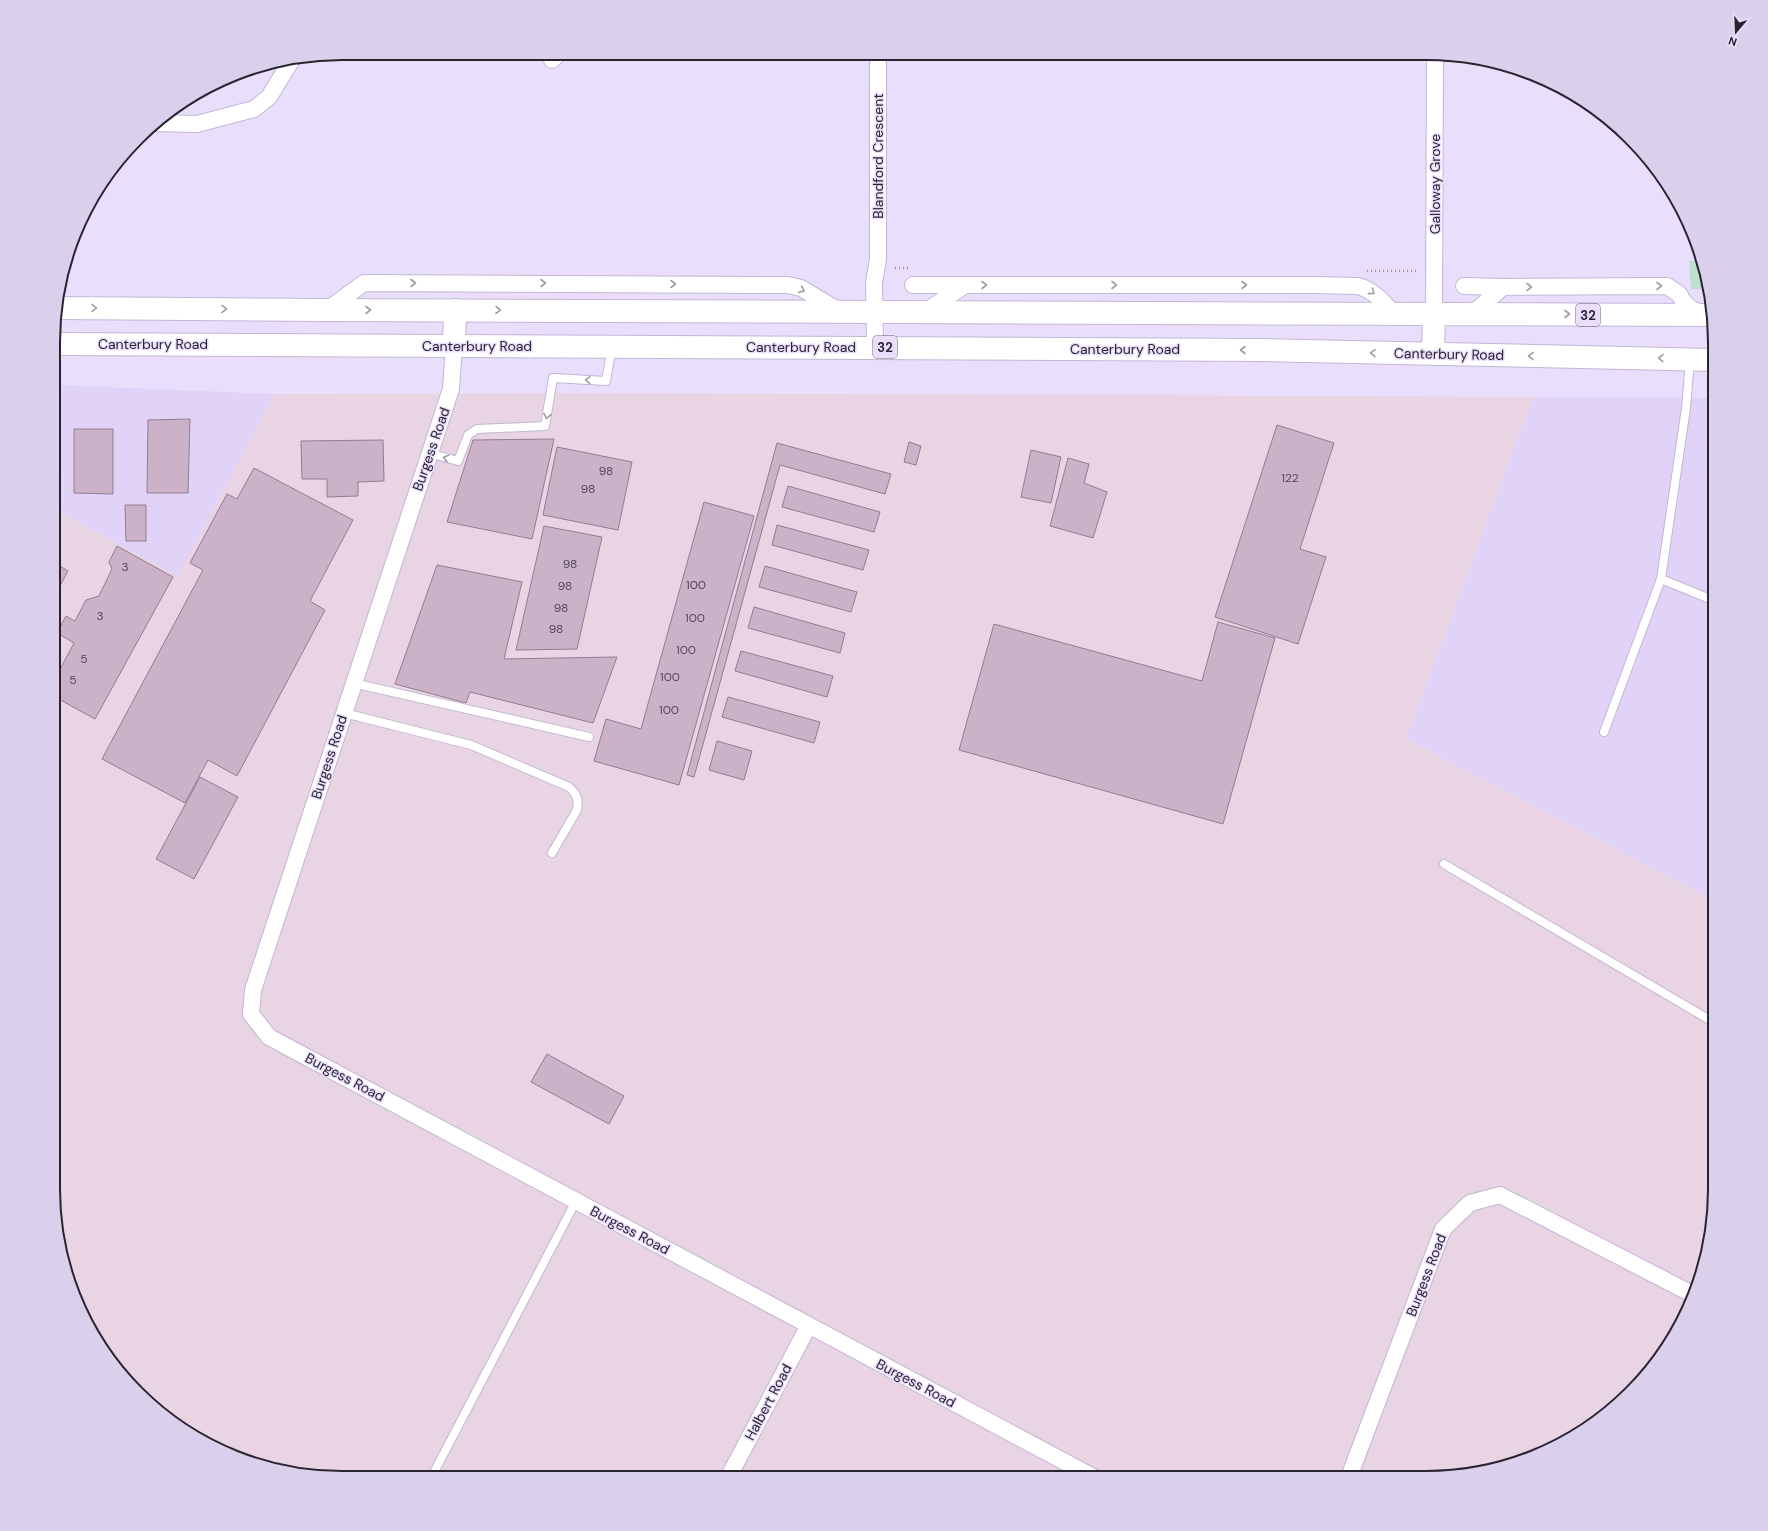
<svg xmlns="http://www.w3.org/2000/svg" width="1768" height="1531" font-family="'DM Sans',sans-serif">
<rect width="100%" height="100%" fill="#e9dffc"/>
<path fill="#e0d3f7" d="M55 385 275 394 178 576 55 510Z
M1533 397 1714 398 1715 901 1406 739Z"/>
<path fill="#e8d4e2" d="M615 393 1533 397 1406 739 1715 901V1189L1709 1245 1693 1300 1666 1350 1630 1393 1554 1448 1501 1468 1445 1477 342 1478 286 1472 231 1456 181 1429 138 1393 102 1349 75 1300 54 1208 55 510 178 576 275 394Z"/>
<path fill="#bee0ce" d="M1702 260 1709 289H1691L1689 261Z"/>
<path fill="#cbb2c8" stroke="#947c90" d="M190 419 188 493H147L148 420Z
M1277 425 1334 443 1300 549 1326 557 1298 644 1215 617Z
M74 429H113V494L74 493Z
M554 439 532 539 447 522 473 440Z
M383 440 384 481 358 482V496L327 497V479H302L301 441Z
M909 442 921 446 916 465 904 462Z
M777 443 891 474 885 494 780 465 694 777 687 775Z
M557 447 632 462 618 530 543 515Z
M1031 450 1061 457 1051 503 1021 497Z
M1068 458 1089 464 1084 483 1107 492 1093 538 1050 526Z
M254 468 353 520 310 601 325 610 237 776 208 760 185 803 102 759 203 570 190 563 227 494 237 499Z
M788 486 880 512 874 532 782 507Z
M704 502 754 516 679 785 594 761 606 719 641 729Z
M125 505H146V541H126Z
M777 525 869 550 863 570 772 545Z
M544 526 602 537 577 649 516 650Z
M117 546 173 577 95 719 55 697V673L57 675 74 643 57 633 66 616 75 621 86 600 99 596 112 569 109 562Z
M55 563 68 571 55 595Z
M437 565 522 582 504 659 617 657 593 723 470 692 466 703 395 684Z
M765 566 857 592 851 612 759 587Z
M754 607 845 633 840 653 748 628Z
M1218 622 1275 638 1223 824 959 750 994 624 1202 681Z
M741 651 833 676 827 697 735 671Z
M728 697 820 722 814 743 722 717Z
M717 741 752 751 744 780 709 770Z
M200 777 238 797 194 879 156 859Z
M547 1054 624 1096 609 1124 531 1082Z"/>
<g fill="none" stroke-linecap="round" stroke-linejoin="round">
<g stroke="#c1b7d4" stroke-width="10">
<path id="lane" d="M429 453 458 461 468 435 477 429 545 426 553 378 606 381 612 347
M1661 579 1715 601
M353 683 589 737
M344 713 471 745 569 787C577 794 579 800 577 810L552 853
M1604 732 1661 579 1686 408 1690 360
M1444 864 1715 1023
M431 1478 576 1201"/>
</g>
<g stroke="#c1b7d4" stroke-width="18">
<path id="street" d="M552 60 559 53
M153 123 197 124 254 109 269 97 291 61
M913 285H965
M1464 286 1503 287
M327 310 364 283 788 285 801 288 841 312
M925 312 965 285H1315L1358 286C1374 290 1384 303 1394 314
M1434 314 1435 54
M1472 314 1503 287 1667 286 1679 294 1683 301 1691 309 1704 314
M454 346 451 389 253 990 251 1014 269 1037 1095 1478
M875 347 874 283 878 259V53
M1349 1477 1443 1229 1470 1203 1500 1195 1694 1295
M728 1478 809 1325"/>
</g>
<g stroke="#c1b7d4" stroke-width="24">
<path id="secondary" d="M454 346 455 310"/>
</g>
<g stroke="#c1b7d4" stroke-width="24">
<path id="primary" d="M56 308 327 310 1713 315
M55 344 1263 350 1714 360
M1433 354 1434 314"/>
</g>
<path stroke="#9b93a9" stroke-width="2.5" stroke-dasharray="1 3" stroke-linecap="butt" d="M895 268H908
M1367 271H1418"/>
<use href="#lane" stroke="#fff" stroke-width="8"/>
<use href="#street" stroke="#fff" stroke-width="16"/>
<use href="#secondary" stroke="#fff" stroke-width="22"/>
<use href="#primary" stroke="#fff" stroke-width="22"/>
</g>
<defs><path id="oneway-chevron" d="M-2-3.5L2.5 0L-2 3.5" fill="none" stroke-width="1.6" stroke-linecap="round" stroke-linejoin="round"/></defs>
<g stroke="#9f9da2">
<use href="#oneway-chevron" transform="translate(413 283)"/>
<use href="#oneway-chevron" transform="translate(543 283)"/>
<use href="#oneway-chevron" transform="translate(673 284)"/>
<use href="#oneway-chevron" transform="translate(984 285)"/>
<use href="#oneway-chevron" transform="translate(1114 285)"/>
<use href="#oneway-chevron" transform="translate(1244 285)"/>
<use href="#oneway-chevron" transform="translate(1659 286)"/>
<use href="#oneway-chevron" transform="translate(1529 287)"/>
<use href="#oneway-chevron" transform="translate(802 290) rotate(24)"/>
<use href="#oneway-chevron" transform="translate(1372 292) rotate(36)"/>
<use href="#oneway-chevron" transform="translate(94 308) rotate(1)"/>
<use href="#oneway-chevron" transform="translate(224 309) rotate(1)"/>
<use href="#oneway-chevron" transform="translate(368 310)"/>
<use href="#oneway-chevron" transform="translate(498 310) rotate(1)"/>
<use href="#oneway-chevron" transform="translate(1567 314)"/>
<use href="#oneway-chevron" transform="translate(1243 350) rotate(-180)"/>
<use href="#oneway-chevron" transform="translate(1373 353) rotate(-179)"/>
<use href="#oneway-chevron" transform="translate(1531 356) rotate(-179)"/>
<use href="#oneway-chevron" transform="translate(1661 358) rotate(-178)"/>
<use href="#oneway-chevron" transform="translate(588 380) rotate(-177)"/>
<use href="#oneway-chevron" transform="translate(547 416) rotate(99)"/>
<use href="#oneway-chevron" transform="translate(446 458) rotate(-165)"/>
</g>
<g text-anchor="middle" dominant-baseline="central" stroke-width="3" stroke-linejoin="round" paint-order="stroke">
<g font-size="12" fill="#524856">
<text x="606" y="471">98</text>
<text x="1290" y="478">122</text>
<text x="588" y="489">98</text>
<text x="570" y="564">98</text>
<text x="125" y="567">3</text>
<text x="696" y="585">100</text>
<text x="565" y="586">98</text>
<text x="561" y="608">98</text>
<text x="100" y="616">3</text>
<text x="695" y="618">100</text>
<text x="556" y="629">98</text>
<text x="686" y="650">100</text>
<text x="84" y="659">5</text>
<text x="670" y="677">100</text>
<text x="73" y="680">5</text>
<text x="669" y="710">100</text>
</g>
<g fill="#e9dffc" stroke="#635d6d" stroke-width="1">
<rect x="1576" y="304" width="24" height="22" rx="3"/>
<rect x="873" y="336" width="24" height="22" rx="3"/>
</g>
<g font-size="13" font-weight="bold" fill="#292530">
<text x="1588" y="315">32</text>
<text x="885" y="347">32</text>
</g>
<g font-size="14" fill="#292530" stroke="#e9dffc">
<text transform="translate(878 156) rotate(-90)">Blandford Crescent</text>
<text transform="translate(1435 184) rotate(-90)">Galloway Grove</text>
<text x="153" y="344">Canterbury Road</text>
<text x="477" y="346">Canterbury Road</text>
<text x="801" y="347">Canterbury Road</text>
<text x="1125" y="349">Canterbury Road</text>
<text transform="translate(1449 354) rotate(1)">Canterbury Road</text>
<text transform="translate(431 449) rotate(-71)">Burgess Road</text>
<text transform="translate(329 757) rotate(-72)">Burgess Road</text>
<text transform="translate(345 1077) rotate(28)">Burgess Road</text>
<text transform="translate(630 1230) rotate(28)">Burgess Road</text>
<text transform="translate(1426 1275) rotate(-69)">Burgess Road</text>
<text transform="translate(916 1383) rotate(28)">Burgess Road</text>
<text transform="translate(768 1402) rotate(-62)">Halbert Road</text>
</g>
</g>
<path d="M0 0H1768V1531H0ZM342 60H1426A282 282 0 0 1 1708 342V1189A282 282 0 0 1 1426 1471H342A282 282 0 0 1 60 1189V342A282 282 0 0 1 342 60Z" fill="#dad0ec" fill-rule="evenodd"/>
<path fill="none" stroke="#292530" stroke-width="2" d="M342 60H1426A282 282 0 0 1 1708 342V1189A282 282 0 0 1 1426 1471H342A282 282 0 0 1 60 1189V342A282 282 0 0 1 342 60Z"/>
<g transform="translate(1736 32) rotate(199)" stroke="#e9dffc" stroke-width="3" paint-order="stroke">
<path d="M0-3L7 15L0 10L-7 15Z" fill="#292530"/>
<text y="-6" font-size="11" font-weight="bold" text-anchor="middle" fill="#292530">N</text>
</g>
</svg>
